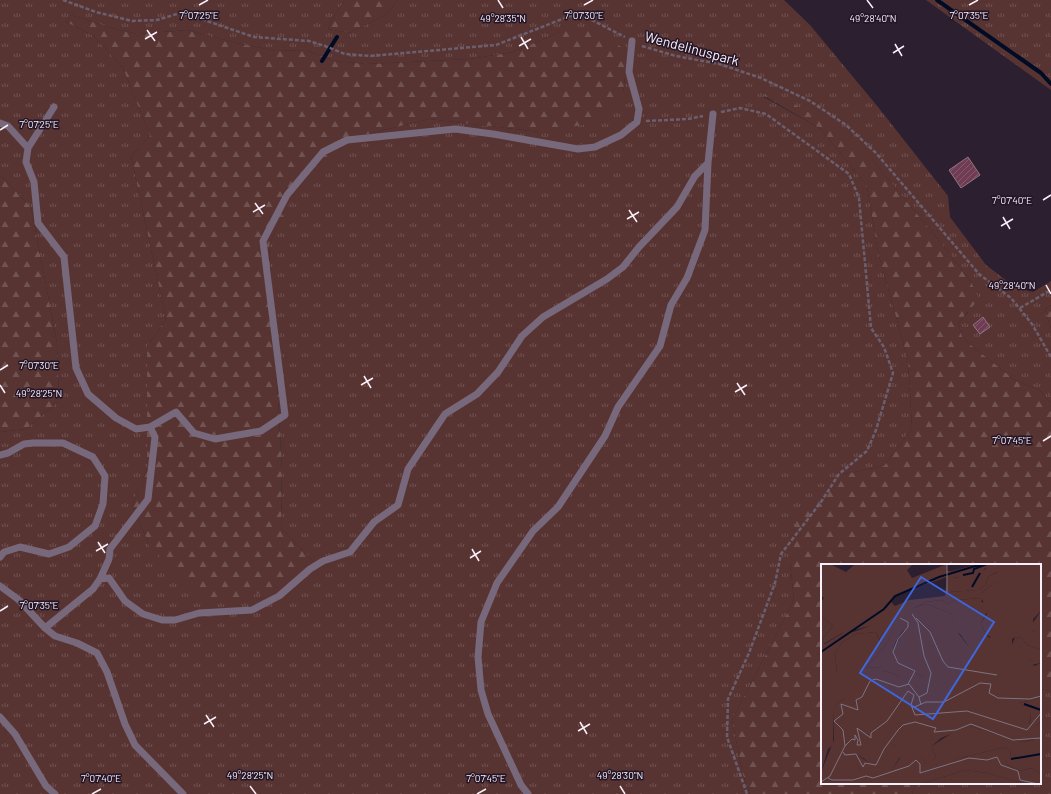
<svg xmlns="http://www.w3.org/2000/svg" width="1051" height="794" font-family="Barlow,sans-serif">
<defs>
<pattern id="grass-tufts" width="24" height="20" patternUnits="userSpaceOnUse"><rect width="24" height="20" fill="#573432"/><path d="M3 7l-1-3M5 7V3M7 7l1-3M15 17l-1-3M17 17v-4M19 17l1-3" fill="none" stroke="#705251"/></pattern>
<pattern id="forest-firs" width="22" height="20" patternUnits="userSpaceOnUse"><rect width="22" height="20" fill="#573432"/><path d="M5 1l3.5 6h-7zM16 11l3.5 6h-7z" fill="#705251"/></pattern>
<pattern id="building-hatch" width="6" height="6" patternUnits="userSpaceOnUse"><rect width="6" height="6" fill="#6f3c54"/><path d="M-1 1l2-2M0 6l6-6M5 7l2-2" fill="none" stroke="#84586e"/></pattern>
</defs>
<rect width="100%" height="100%" fill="#2c1f30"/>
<path fill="url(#grass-tufts)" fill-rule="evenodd" d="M0 0H345L332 19 328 29 349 33 386 15 398 0H784L810 25 878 107 948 196 950 217 986 265 1016 288 1033 292 1051 281V305L1045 309 1051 329V403L1039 390 1015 380 972 346 962 336 958 323 968 312 971 282 946 249 874 162 766 93 764 97 821 129 867 186 878 252 908 360 912 428 884 466 844 474 790 563 794 600 732 720 743 775 750 794H0V432L26 429 59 401 57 343 31 207 0 175ZM71 15 111 28 138 34 187 30 237 43 276 51 306 50 334 61 367 64 470 59 513 52 561 32 627 61 623 93 540 132 429 119 352 138 293 196 269 244 282 469 281 528 312 560 150 547 132 505 147 469V347L166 319 131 156 150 136 123 68 94 36 66 22Z
M926 0H1051V90Z
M1040 689 1051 691V794H913L912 792 919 783H1040Z"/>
<path fill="url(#forest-firs)" d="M345 0H398L386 15 349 33 328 29 332 19Z
M71 15 111 28 138 34 187 30 237 43 276 51 306 50 334 61 367 64 470 59 513 52 561 32 579 28 598 34 625 49 627 61 623 93 594 123 540 132 429 119 352 138 293 197 269 244 282 469 281 528 312 560 282 589 209 603 150 547 132 505 147 469V347L166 319 131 156 150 136 123 68 94 36 66 22Z
M766 93 776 94 836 128 874 162 946 249 971 282 979 299 958 323 962 336 972 346 1015 380 1039 390 1051 403V691L1040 689V565H822V783H919L912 792 913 794H750L743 775 732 720 794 600 790 563 796 519 844 474 884 466 912 428 908 360 878 252 867 186 821 129 764 96Z
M0 175 31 207 57 343 59 401 26 429 0 432Z
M1051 305V329L1045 309Z"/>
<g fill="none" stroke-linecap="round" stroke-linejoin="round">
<path stroke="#000b26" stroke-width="4" d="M937 0 1041 73 1051 84
M322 61 337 37"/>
</g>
<path fill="url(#building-hatch)" stroke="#8f7580" d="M968 157 980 175 961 188 949 170Z
M983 317 990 327 980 334 973 325Z"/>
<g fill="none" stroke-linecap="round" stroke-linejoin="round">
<path stroke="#6b5f6f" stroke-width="2.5" stroke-dasharray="4 2" stroke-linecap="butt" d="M63 0 96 12 132 21 157 20 180 13 198 18 254 37 309 41 325 46 345 54 370 56 496 45 570 16H584L625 37
M642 46 676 56 719 64 761 78 810 101 846 125 876 153 979 274 1011 298 1032 324 1051 357
M721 112 740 108 766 114 849 174 859 198 871 328 884 347 893 373 876 430 867 451 839 474 821 502 781 554 775 583 749 653 728 699 727 737 747 794
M646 121 688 119 703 116
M1020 308 1051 290"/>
<path stroke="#78687c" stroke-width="7" d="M0 123 8 126 28 148 26 162 34 182 38 223 64 257 76 368 88 394 116 418 136 429 150 427 155 437 148 499 110 549 109 559 100 579
M28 148 54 107
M150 427 176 412 194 433 215 439 261 431 285 415 263 241 287 195 323 152 347 140 455 129 493 134 578 149 595 147 621 135 637 122 639 109 629 72 632 41
M0 455 8 453 24 444 33 443H63L93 457 105 476 103 504 95 526 69 547 49 554 20 547 4 552 0 557
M0 586 19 600 45 628 55 636 77 643 97 653 107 672 125 724 135 745 183 794
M45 628 93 589 100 579 109 578 125 601 143 614 162 620H175L199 613 252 610 279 596 310 569 323 561 350 552 374 522 398 505 408 469 445 414 477 394 498 372 522 336 543 317 607 279 623 267 639 247 677 207 695 176 708 163 713 114
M0 717 15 734 46 786 55 794
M528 794 521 785 488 714 481 690 478 657 481 622 497 583 533 531 558 507 605 436 618 407 660 346 671 305 687 278 705 230 708 163"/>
</g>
<path fill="none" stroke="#faf0fc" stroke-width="1.5" d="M498 0 503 8M867 0 873 8M199 5 208 0M584 5 593 0M969 5 978 0M147 30 155 41M521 37 528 49M145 39 157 32M895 44 902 56M519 46 531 39M893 53 904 46M0 130 8 125M1043 200 1051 195M255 203 263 214M629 210 637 222M253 212 265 205M1003 217 1010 229M627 219 639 212M1001 226 1013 219M1046 285 1051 294M0 370 8 365M364 376 371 388M737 383 745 395M0 385 5 393M361 385 373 378M735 392 747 385M1043 441 1051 436M98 542 105 553M472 549 479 561M96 551 108 544M470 558 481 551M0 611 8 606M206 715 214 727M580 722 587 734M204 724 216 717M578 731 590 724M250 786 256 794M620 786 625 794M92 794 101 789M477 794 486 789"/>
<g text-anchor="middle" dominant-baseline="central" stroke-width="3" stroke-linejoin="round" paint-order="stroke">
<g font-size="14" fill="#faf0fc" stroke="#231526">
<text transform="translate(692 48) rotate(15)">Wendelinuspark</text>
</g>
</g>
<g transform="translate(821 564)">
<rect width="220" height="220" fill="#2c1f30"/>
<path d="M0 0H9L25 8 34 0H92L86 6 91 14 126 0V7H131L128 11 135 14 165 5V1L169 0H220V47L212 55V68L216 69 220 77V86L206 81 201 74 194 73 191 75V81L195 75 213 102 220 99V134L198 139 205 142 210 149 208 162 220 147V158L215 162V174L201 178 149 162 120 174 111 182 115 193 110 198 104 197 100 192 99 209 143 193 185 183 189 186 190 193 185 200 198 207 210 204 220 210V220H204L167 209 144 206 100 220H0V208L13 176V143L23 134 16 110 14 89 22 78 35 70 55 68 60 80 63 75 49 62 21 69 1 81 0 77 12 62 0 52V38L3 34 0 32ZM176 8 185 12 166 24 160 30 130 32 129 28 156 26 165 21 167 13ZM126 13 124 32 88 36 74 42 70 38 72 34 85 27ZM161 34 166 50 160 59 165 71 170 73 148 83 137 69 131 50 106 40 92 44 105 38 121 36 126 40 135 36ZM75 60 83 67 72 85 74 94 77 99 104 114 78 112 61 106V103L45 104 66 79ZM35 138 25 170V146ZM74 180 79 194 71 206 70 187ZM37 191 42 194 49 200 40 206 30 193Z" fill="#573432" fill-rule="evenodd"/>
<path d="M157 0H169L160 8 138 14 128 12 131 7ZM220 1V28H205L206 18 193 10 201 8 207 11 211 10 205 4ZM183 5 186 12 166 24 157 33 145 34 128 31 129 28 156 26 165 21 167 13ZM162 34 160 38 167 39 168 44 160 59 165 71 173 78 171 88 148 83 140 71 133 66 131 50 106 40 92 44 105 38 121 36 126 40 135 36ZM220 47V77L209 63ZM0 52 12 62 0 77ZM80 55 85 62 75 77 72 85 74 94 77 99 104 114 109 113 107 125 93 126 78 112 61 106 60 103 45 104 66 79 75 58ZM49 62 61 68 63 75 61 81 55 68 35 70 22 78 14 89 16 110 25 128 23 134 13 143 12 181 7 185 0 208V80H4L28 65 32 68ZM194 73 201 74 206 81 220 86V99L210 101V97L201 88 195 75 193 82 191 81ZM183 105a6 6 0 1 1 12 0a6 6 0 1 1-12 0ZM60 118 80 127 76 141 69 145 62 144 53 131 51 124ZM154 133 177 135 179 143 175 147 162 144 153 140ZM220 134V147L210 162 205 165 209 159 210 149 198 139ZM35 138 41 139 49 165 33 178 25 170 21 153 25 145ZM220 158V210L210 204 198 207 185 200 184 196 190 193 189 186 185 183 143 193 93 213 91 211 93 204 98 201 100 191 104 197H110L115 193 111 182 134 167 149 162 201 178 215 175V162ZM106 165 114 169V173L106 178 93 180 91 176 92 169ZM57 173 65 177 60 188 43 187 42 183 46 178ZM74 180 82 188 71 206 58 212 52 211ZM30 190 37 191 49 200 48 207 45 209 40 206 28 192ZM144 206 167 209 204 220H100Z" fill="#573432"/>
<path fill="none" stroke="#000b26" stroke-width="2" d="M142 11 152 9 153 5 166 0M151 23 159 9M0 88 63 45 74 32 118 13 161 0M203 140 220 146M190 195 220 190"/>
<path fill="none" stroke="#7e7382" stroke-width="1" d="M126 0V29M91 50 97 59 103 92 110 109 106 129 98 133 100 141M79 54 87 58V63L77 75 72 88 77 99 94 107 87 120M95 54 109 68 122 97 127 103 176 111M91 144 105 138H123L159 119 170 120 168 129 177 134 209 135 220 132M24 182 31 175 34 176V171L37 176 36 181H40L36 164 50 174V169L66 157 87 127 93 131 90 141 94 151 146 147 206 166 220 149M22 188 24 191 35 190 42 203 44 199 55 201 63 185 77 166 82 161 94 158 115 164 113 168 135 166 150 160 192 176 220 174M7 214 11 216H32L45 212 52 214 88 202 95 196 99 200V209L148 194 166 196 176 193 180 201 197 207 199 216 217 220M0 218 9 212 24 182 22 166 13 157 22 150 20 140 37 146 35 136 41 133 49 117 55 115 78 123 88 120 98 133"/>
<path fill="#3e66dd" fill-opacity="0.15" stroke="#3e66dd" stroke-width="2" d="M100 13 173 58 112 155 39 109Z"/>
<rect width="220" height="220" fill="none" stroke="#faf0fc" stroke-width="2"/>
</g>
<g font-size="10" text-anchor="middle" fill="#faf0fc" stroke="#231526" stroke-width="3" stroke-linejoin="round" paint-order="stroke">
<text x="969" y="19">7°07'35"E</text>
<text x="199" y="19">7°07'25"E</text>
<text x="584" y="19">7°07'30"E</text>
<text x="503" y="22">49°28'35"N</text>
<text x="873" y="22">49°28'40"N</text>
<text x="39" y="128">7°07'25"E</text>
<text x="1012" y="204">7°07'40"E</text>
<text x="1012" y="289">49°28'40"N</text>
<text x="39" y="369">7°07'30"E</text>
<text x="39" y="397">49°28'25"N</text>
<text x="1012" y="444">7°07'45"E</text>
<text x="39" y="609">7°07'35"E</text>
<text x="250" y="779">49°28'25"N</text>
<text x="620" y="779">49°28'30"N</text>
<text x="101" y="782">7°07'40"E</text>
<text x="486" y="782">7°07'45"E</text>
</g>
</svg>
